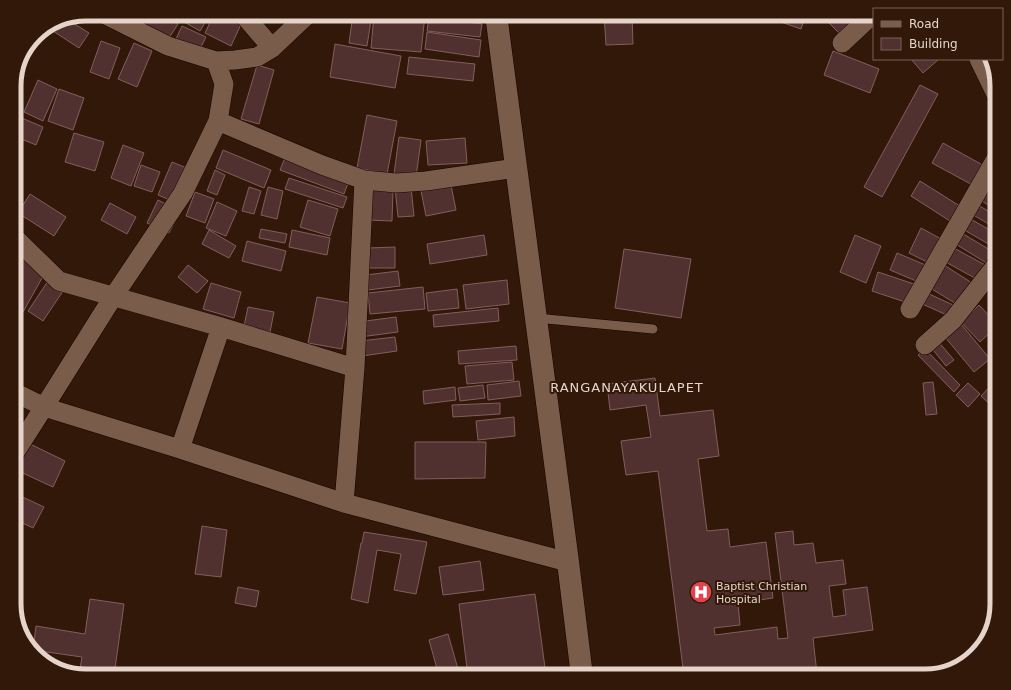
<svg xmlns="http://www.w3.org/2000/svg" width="1011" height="690" font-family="'DejaVu Sans',sans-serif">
<rect width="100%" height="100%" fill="#311808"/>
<path fill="#51312f" stroke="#825e5c" d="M135 14H162L178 24 165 44 130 22Z
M173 14H210L200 31 172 15Z
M214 14H226L242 22 231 46 205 33Z
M353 14H372L367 46 349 43Z
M374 14 425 15 421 52 371 48Z
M440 14H473V17L440 15Z
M604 14H632L633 44 606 45Z
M758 14H806L801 29Z
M820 14H861L841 35Z
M429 17 482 24 480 37 427 31Z
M65 18 89 33 79 48 53 31 61 19Z
M51 24 47 31 44 29Z
M182 26 206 37 198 53 175 41Z
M427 32 481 40 479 57 425 49Z
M101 41 120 48 109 79 90 72Z
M134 43 152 51 137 87 118 79Z
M335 44 401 56 395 88 330 77Z
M833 51 879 69 870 93 824 75Z
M409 57 475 64 473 81 407 74Z
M911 59H939L923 73Z
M257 65 274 70 259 124 241 119Z
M18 73 21 74 14 87V81Z
M38 80 57 89 43 121 24 112Z
M920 85 938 94 882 197 864 187Z
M59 89 84 98 73 130 48 121Z
M367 115 397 121 387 174 357 168Z
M17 116 43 127 36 145 14 136V122Z
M74 133 104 142 95 171 65 162Z
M399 137 421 140 416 177 394 174Z
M465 138 467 163 428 165 426 141Z
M943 143 988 168 978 188 932 163Z
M123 145 144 153 131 186 111 178Z
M223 150 271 170 264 188 216 168Z
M286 155 350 178 344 194 280 170Z
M172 162 199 173 185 206 158 195Z
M141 165 160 172 152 192 134 186Z
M215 170 225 175 217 195 207 191Z
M997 171V187L990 183Z
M289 178 347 197 343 208 285 189Z
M450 180 456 210 426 216 420 186Z
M920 181 963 208 953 223 911 196Z
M984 184 997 192V211L976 197Z
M249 187 261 191 254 214 242 211Z
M268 187 283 191 277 219 261 215Z
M411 187 414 216 398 217 395 188Z
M370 189 393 190 392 221 368 220Z
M195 192 214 199 205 223 186 216Z
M30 194 66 217 54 236 18 213Z
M158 200 180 211 169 233 147 223Z
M308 200 338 209 330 236 300 227Z
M217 202 237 211 226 236 206 228Z
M110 203 136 217 127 234 101 220Z
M976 204 997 216V229L970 213Z
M967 217 997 234V249L961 228Z
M921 228 945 241 933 265 909 253Z
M261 229 287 234 285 243 259 238Z
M209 230 236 246 229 258 202 244Z
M292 230 330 238 327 255 289 247Z
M960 232 995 253 988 264 954 243Z
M484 235 487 255 430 264 427 244Z
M855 235 881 246 866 283 840 272Z
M247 241 286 251 281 271 242 261Z
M950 246 989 267 982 282 942 260Z
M395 247V268H368V248Z
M624 249 691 259 681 318 615 308Z
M16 253 46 271 23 312 14 307V255Z
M897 253 928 266 921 283 890 270Z
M941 263 972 283 958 305 927 286Z
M188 265 208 281 197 293 178 277Z
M398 271 400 286 368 290 366 275Z
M878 272 917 285 911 304 872 291Z
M50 278 65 288 43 321 28 311Z
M507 280 509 304 466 309 463 285Z
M211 283 241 292 234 318 203 309Z
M423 287 425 309 370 314 368 293Z
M457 289 459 308 428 311 426 293Z
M925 292 953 305 949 316 920 303Z
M317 297 350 303 342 349 308 343Z
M979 305 997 324V326L980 342 961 322Z
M248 307 274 312 270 332 244 326Z
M498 308 499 321 434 327 433 315Z
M396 317 398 332 360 337 358 322Z
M961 324 990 359 974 372 945 337Z
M395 337 397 351 362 356 360 341Z
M937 340 954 360 946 366 930 346Z
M516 346 517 360 459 364 458 351Z
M925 349 960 385 954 392 918 355Z
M512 362 514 380 467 384 465 366Z
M655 378 660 416 713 410 719 456 698 459 707 531 728 529 730 547 766 542 773 598 738 603 740 625 714 628 715 635 777 627 778 639 788 638 775 533 793 531 794 545 813 543 816 563 843 560 846 584 829 586 833 617 846 615 843 590 867 587 873 630 813 638 817 674 803 676H684L658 471 626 475 621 441 651 437 646 405 610 410 607 384Z
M519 381 521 396 488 400 487 385Z
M995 381 997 384V411L981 396Z
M933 382 937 414 926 415 923 383Z
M968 383 980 394 968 407 956 395Z
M483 385 485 398 460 401 458 388Z
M455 387 456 400 424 404 423 391Z
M500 403V414L453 417 452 405Z
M514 417 515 436 478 440 476 421Z
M24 441 65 461 53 487 14 469V463Z
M415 442H486L485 478 415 479Z
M14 493 44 507 33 528 14 519Z
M202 526 227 530 221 577 195 574Z
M364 532 427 542 416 594 394 590 401 554 377 550 368 603 351 599 361 543H362Z
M480 561 484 590 443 595 439 567Z
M238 587 259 591 256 607 235 603Z
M535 594 546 675 468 676 459 604Z
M90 599 124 604 114 676H86L79 674 82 657 33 650 36 626 85 634Z
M448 634 460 676H439L429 640Z"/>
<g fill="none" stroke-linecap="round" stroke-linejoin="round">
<g stroke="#170300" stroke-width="10">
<path id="service" d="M536 318 653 329"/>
</g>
<g stroke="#170300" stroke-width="20">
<path id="minor" d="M104 14 168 46 216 61 235 60 257 57 272 48 308 14
M243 14 272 48
M842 43 873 14
M979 59 997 96
M218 121 322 165 364 180 396 183 426 181 516 168
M14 237 59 281 221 327 355 368
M910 309 997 157
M925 345 953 320 997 264
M14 392 44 407 113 297 183 193 218 121 224 84 216 61
M180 449 344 503 568 562
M14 454 44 407 180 449 221 327
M344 503 355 368 364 180"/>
</g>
<g stroke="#170300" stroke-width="23">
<path id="tertiary" d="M496 14 568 562 582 676"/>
</g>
<use href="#service" stroke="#7a5c4a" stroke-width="9"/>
<use href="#minor" stroke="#7a5c4a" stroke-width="19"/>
<use href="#tertiary" stroke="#7a5c4a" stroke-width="22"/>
</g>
<defs>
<g id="hospital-disc" transform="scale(1.15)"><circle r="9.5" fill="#e0444e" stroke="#311808"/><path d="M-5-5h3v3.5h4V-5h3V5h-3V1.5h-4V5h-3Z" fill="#fff"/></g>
</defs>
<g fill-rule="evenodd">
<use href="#hospital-disc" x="701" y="592"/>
</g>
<g text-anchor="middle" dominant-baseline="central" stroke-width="4" stroke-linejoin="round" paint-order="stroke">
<g font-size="11" fill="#e6d4ca" stroke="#311808" text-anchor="start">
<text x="716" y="586">Baptist Christian<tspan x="716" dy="13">Hospital</tspan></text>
</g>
<g font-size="13" letter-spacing="1" fill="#e6d4ca" stroke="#311808">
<text x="627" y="387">RANGANAYAKULAPET</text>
</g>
</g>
<path d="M0 0H1011V690H0ZM86 21H925A65 65 0 0 1 990 86V604A65 65 0 0 1 925 669H86A65 65 0 0 1 21 604V86A65 65 0 0 1 86 21Z" fill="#311808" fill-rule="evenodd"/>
<path fill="none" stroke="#e6d4ca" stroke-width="5" d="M86 21H925A65 65 0 0 1 990 86V604A65 65 0 0 1 925 669H86A65 65 0 0 1 21 604V86A65 65 0 0 1 86 21Z"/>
<rect x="873" y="8" width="130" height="52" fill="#311808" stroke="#796356"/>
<rect x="881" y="21" width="20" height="6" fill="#7a5c4a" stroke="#796356"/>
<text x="909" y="28" font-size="12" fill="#e6d4ca">Road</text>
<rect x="881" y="38" width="20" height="12" fill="#51312f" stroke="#796356"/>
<text x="909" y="48" font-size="12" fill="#e6d4ca">Building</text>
</svg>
